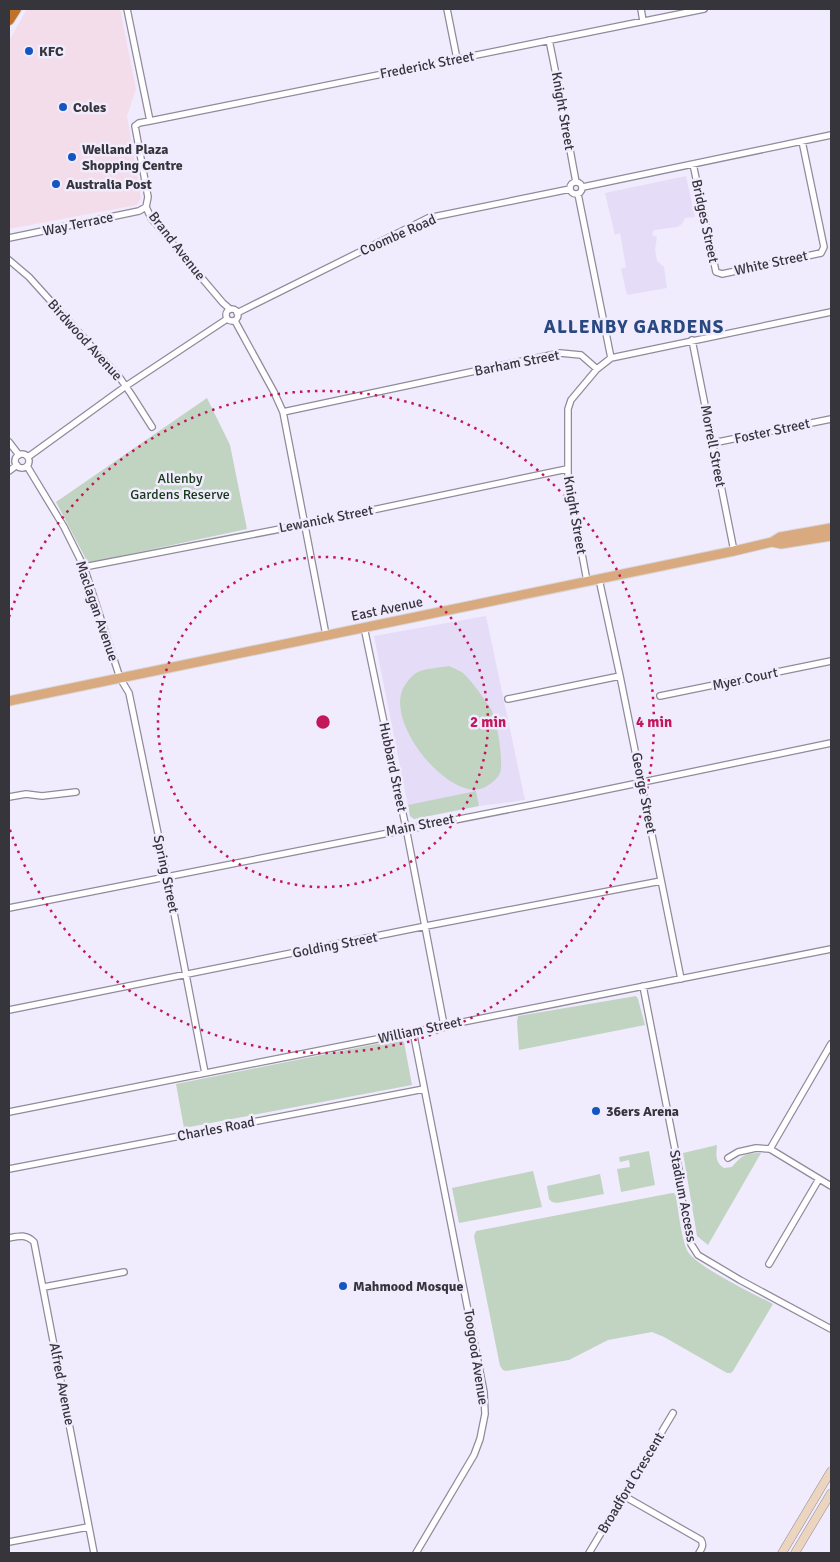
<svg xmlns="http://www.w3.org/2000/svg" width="840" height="1562" font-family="Signika,sans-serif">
<rect width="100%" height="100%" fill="#f1ebfe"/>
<path fill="#f4ddea" d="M27 9H120L136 89 127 116 141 198 137 205 9 229V41Z"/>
<path fill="#e5dcf7" d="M686 176 695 217 685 218 682 224 677 227 654 230 652 235 657 237 655 249 657 261 664 267 667 288 627 295 621 269 626 267 620 233 615 235 605 193Z
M486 616 525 800 479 806 414 819 410 816 374 636Z"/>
<path fill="#c1d4c1" d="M207 398 230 445 247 529 88 563 56 502Z
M449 666C453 668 459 670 463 673 472 681 484 699 491 709 497 720 504 761 500 773 498 779 486 788 480 789 445 798 377 714 408 681 410 678 413 675 416 673 426 668 438 668 449 666Z
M476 791 479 806 414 819 410 816 408 805Z
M636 996 638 999 645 1025 519 1050 517 1022 518 1016Z
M401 1039 404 1042 412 1085 184 1128 176 1084Z
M717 1145C716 1155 715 1162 724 1168L732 1167C742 1155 746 1153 761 1153L708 1245 697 1236 683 1153Z
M649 1151 655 1185 621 1192 617 1169 630 1167 629 1160 620 1162 619 1157Z
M533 1171 542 1207 459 1223 452 1188Z
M600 1174 604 1194 557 1203 552 1202 549 1199 547 1186Z
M672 1193H674L676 1196C678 1209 682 1242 688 1252 699 1268 754 1294 773 1304L733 1371 731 1373H727L664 1337 652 1332 608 1340 569 1360 506 1371 503 1370 500 1366 474 1236 476 1231Z"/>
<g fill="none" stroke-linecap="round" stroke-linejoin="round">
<g stroke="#908a9b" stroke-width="8">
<path id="street" d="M127 9 150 121 139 123 135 126 148 197 146 207 151 218 223 303 230 309
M447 9 457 59
M641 9 643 21
M549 40C559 87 567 134 576 182
M150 121 704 9
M693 164 716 272 722 274 821 253 824 247 802 141
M570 188a6 6 0 1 1 12 0a6 6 0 1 1-12 0Z
M583 187 831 135
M578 194 611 358
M9 238 139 211 146 207
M9 260 29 277 120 378 131 394 152 427
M226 315a6 6 0 1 1 12 0a6 6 0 1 1-12 0Z
M237 313 428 218 570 189
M235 321 274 392 283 412 326 635
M692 340 734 551
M283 412 560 353 581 355 597 369 611 358 831 312
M9 442 19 455
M713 443 831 419
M15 461a7 7 0 1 1 14 0a7 7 0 1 1-14 0Z
M28 457 126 386 227 319
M27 466 64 527 84 567 120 678 129 693 168 882 205 1073
M9 471 17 465
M84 567 306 524 567 469
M599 579 620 676 681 979
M587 581 568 479V409L571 400 597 369
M364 627 407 833 444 1025
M660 696 831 661
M508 699 620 676
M9 797 26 794 42 796 76 792
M9 908 566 798 831 743
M643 986 681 1180 679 1185 691 1244 698 1255 740 1280 831 1329
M9 1010 426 926 661 881
M9 1112 831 949
M770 1149 831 1044
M728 1158 738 1152 756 1148 770 1149 831 1186
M9 1169 424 1089
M9 1238C19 1236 26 1234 34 1242L94 1553
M769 1264 819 1179
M44 1287 124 1272
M624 1496 701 1540C704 1545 702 1548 699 1553
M9 1542 88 1527
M416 1553 474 1455 480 1439 485 1414 484 1392 414 1036 417 1031
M589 1553 673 1413"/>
</g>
<g stroke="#908a9b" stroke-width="9">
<path id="secondary" d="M782 1553 831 1471
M795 1553 831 1493"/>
</g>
<g stroke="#d7d7d8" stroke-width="11">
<path id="primary" d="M772 542 781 544 831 536
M9 701 734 551 772 542 780 537 831 528"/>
</g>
<g stroke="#d7d7d8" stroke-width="12">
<path id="highway" d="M9 20 16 9"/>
</g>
<use href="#street" stroke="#fff" stroke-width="5.5"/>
<use href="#secondary" stroke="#ecd5bf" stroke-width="8"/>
<use href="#primary" stroke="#d9aa7f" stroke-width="9"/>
<use href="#highway" stroke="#bf722a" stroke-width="10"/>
</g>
<g fill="none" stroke="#c2185b" stroke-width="2.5" stroke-dasharray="2.5 5">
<circle cx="323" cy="722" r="165"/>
<path d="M9 617A331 331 0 1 1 9 827"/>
</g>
<g fill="#1456c1" stroke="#f1ebfe" stroke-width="2">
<circle cx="29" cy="51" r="5"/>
<circle cx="63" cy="107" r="5"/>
<circle cx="72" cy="157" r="5"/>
<circle cx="56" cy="184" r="5"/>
<circle cx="596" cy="1111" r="5"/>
<circle cx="343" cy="1286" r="5"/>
</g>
<g text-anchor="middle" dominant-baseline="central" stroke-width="5" stroke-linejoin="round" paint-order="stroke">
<g font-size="14" font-weight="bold" fill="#37353c" stroke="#f1ebfe" text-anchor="start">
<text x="39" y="51">KFC</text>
<text x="73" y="107">Coles</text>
<text x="82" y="149">Welland Plaza<tspan x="82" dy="16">Shopping Centre</tspan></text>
<text x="66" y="184">Australia Post</text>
<text x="606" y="1111">36ers Arena</text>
<text x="353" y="1286">Mahmood Mosque</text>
</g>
<g font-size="14" fill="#37353c" stroke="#f1ebfe">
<text transform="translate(427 65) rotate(-11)">Frederick Street</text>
<text transform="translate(563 111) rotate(80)">Knight Street</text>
<text transform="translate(705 221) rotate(78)">Bridges Street</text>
<text transform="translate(78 224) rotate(-12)">Way Terrace</text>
<text transform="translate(398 235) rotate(-24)">Coombe Road</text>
<text transform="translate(177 246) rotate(52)">Brand Avenue</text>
<text transform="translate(771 263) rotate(-12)">White Street</text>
<text transform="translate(85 340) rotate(48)">Birdwood Avenue</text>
<text transform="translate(517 363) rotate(-11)">Barham Street</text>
<text transform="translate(772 431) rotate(-12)">Foster Street</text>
<text transform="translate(713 446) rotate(79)">Morrell Street</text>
<text transform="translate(575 515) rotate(80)">Knight Street</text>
<text transform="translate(326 519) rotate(-11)">Lewanick Street</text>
<text transform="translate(387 609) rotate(-12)">East Avenue</text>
<text transform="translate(97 611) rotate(71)">Maclagan Avenue</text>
<text transform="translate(745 679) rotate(-12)">Myer Court</text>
<text transform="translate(393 767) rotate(78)">Hubbard Street</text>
<text transform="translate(644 793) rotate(79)">George Street</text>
<text transform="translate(420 825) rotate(-11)">Main Street</text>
<text transform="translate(166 874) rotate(78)">Spring Street</text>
<text transform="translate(335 945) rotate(-11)">Golding Street</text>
<text transform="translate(420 1030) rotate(-12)">William Street</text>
<text transform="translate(216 1129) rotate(-11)">Charles Road</text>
<text transform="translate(683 1196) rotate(79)">Stadium Access</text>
<text transform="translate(476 1357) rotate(81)">Toogood Avenue</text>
<text transform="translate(62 1384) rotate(79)">Alfred Avenue</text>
<text transform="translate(631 1483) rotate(-59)">Broadford Crescent</text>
</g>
<g font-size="14" fill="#163917" stroke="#f1ebfe">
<text x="180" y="478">Allenby<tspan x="180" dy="16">Gardens Reserve</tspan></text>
</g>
<g font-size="19" font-weight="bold" letter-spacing="1" fill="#28487f" stroke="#f1ebfe">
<text x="634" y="327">ALLENBY GARDENS</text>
</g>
</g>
<circle cx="323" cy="722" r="8" fill="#c2185b" stroke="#f1ebfe" stroke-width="2.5"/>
<g font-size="15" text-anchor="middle" font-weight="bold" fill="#c2185b" stroke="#f1ebfe" stroke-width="5" stroke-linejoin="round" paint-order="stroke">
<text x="488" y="727">2 min</text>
<text x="654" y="727">4 min</text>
</g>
<rect width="840" height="1562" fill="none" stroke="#37353c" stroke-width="20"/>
</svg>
